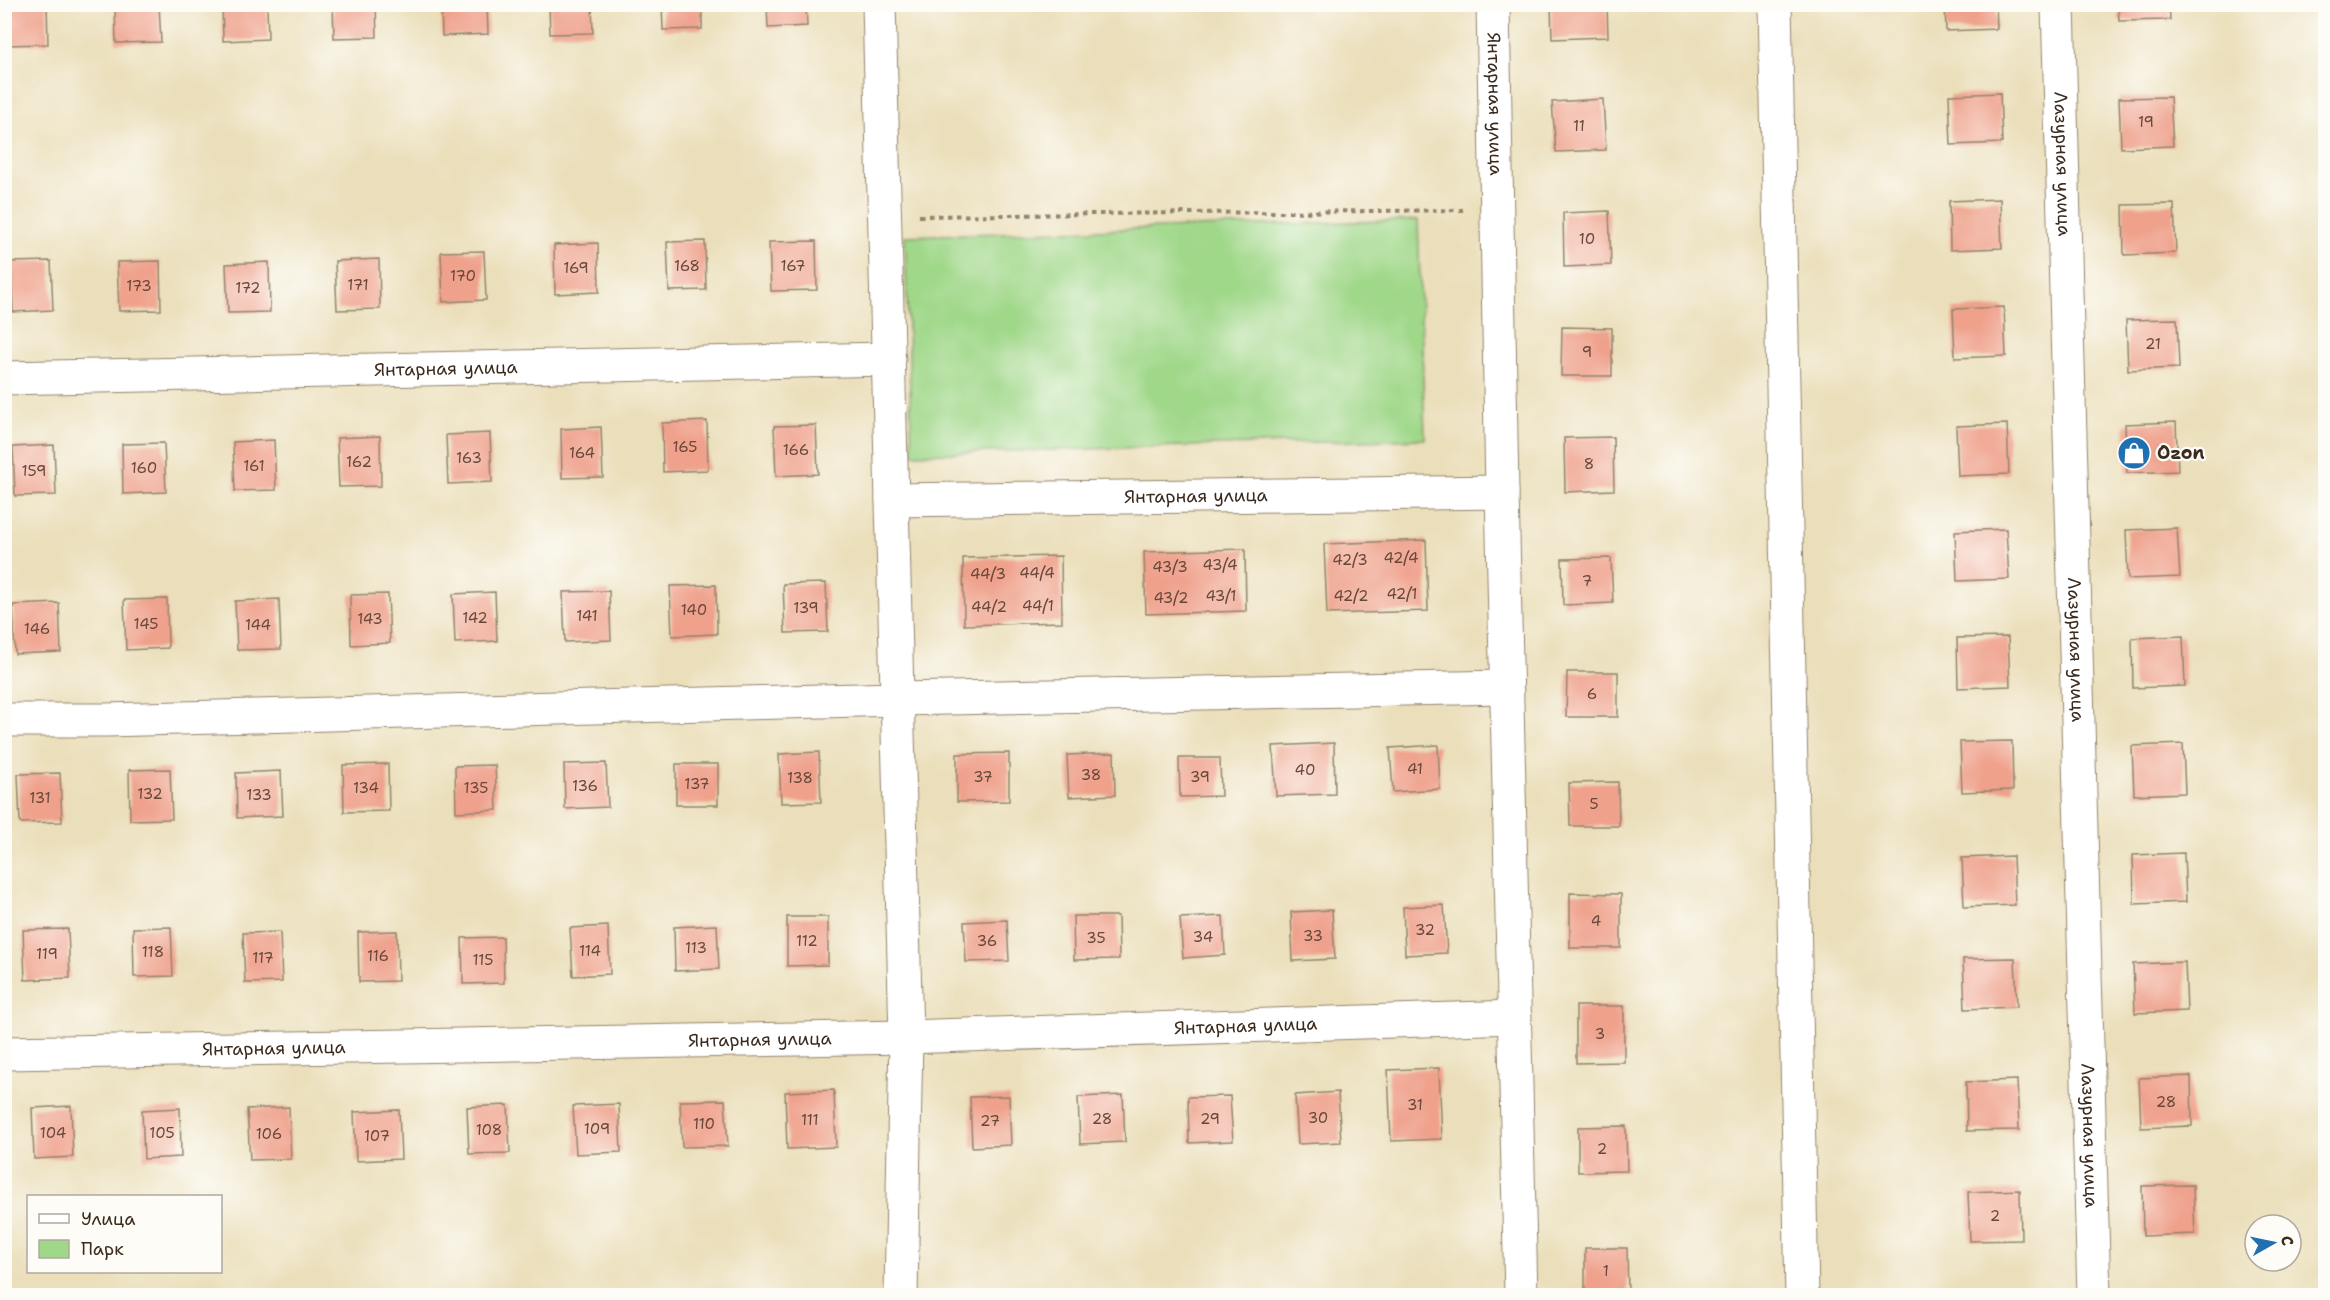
<svg xmlns="http://www.w3.org/2000/svg" width="2330" height="1300" font-family="'Shantell Sans',sans-serif">
<rect width="100%" height="100%" fill="#fdfcf7"/>
<filter id="ink" filterUnits="userSpaceOnUse"><feTurbulence type="fractalNoise" baseFrequency=".0167" numOctaves="2"/><feDisplacementMap in="SourceGraphic" scale="12" xChannelSelector="R" yChannelSelector="G"/><feConvolveMatrix kernelMatrix="1 2 1 2 8 2 1 2 1" color-interpolation-filters="sRGB"/></filter>
<filter id="wash" filterUnits="userSpaceOnUse"><feTurbulence type="fractalNoise" baseFrequency=".008" numOctaves="4" result="noise"/><feDisplacementMap in="SourceGraphic" scale="24" xChannelSelector="R" yChannelSelector="G"/><feGaussianBlur stdDeviation="1.35" result="paint"/><feColorMatrix in="noise" values="0 0 0 0 0 0 0 0 0 0 0 0 0 0 0 0 0 1.4 0 .05"/><feComposite in="paint" operator="in"/></filter>
<g filter="url(#wash)">
<rect width="100%" height="100%" fill="#ebdfbb"/>
<path fill="#a0d88a" stroke="#6e8154" stroke-width="1.5" d="M1418 220 1425 439 912 454 905 236Z"/>
<g id="blocks">
<path fill="#efa18c" d="M4 4H47L48 44 5 45Z
M222 4H267L268 39 223 41Z
M333 4H376L377 37 334 38Z
M441 4H487L488 34 442 36Z
M662 4H702V29L663 30Z
M767 4H806L807 26 768 28Z
M1551 4H1607L1608 37 1552 39Z
M1945 4H1996L1997 29 1946 31Z
M2118 4H2169L2170 20 2119 21Z
M115 5H159L161 42 116 43Z
M549 5H592L593 33 550 34Z
M2000 93 2002 143 1951 145 1949 95Z
M2170 97 2173 146 2121 148 2119 98Z
M1603 99 1606 150 1556 152 1552 102Z
M2000 199 2002 248 1950 250 1949 201Z
M2174 204 2176 253 2124 255 2123 205Z
M1609 211 1611 265 1564 267 1563 213Z
M705 241 706 290 669 291 667 242Z
M816 241 817 290 771 291 769 242Z
M598 243 599 292 555 294 554 245Z
M484 251 486 300 443 302 441 252Z
M379 259 380 309 337 310 335 261Z
M51 261 53 310 13 312 11 262Z
M160 261 161 310 119 311 117 262Z
M269 262 270 312 228 313 226 264Z
M2004 307 2006 356 1955 358 1953 309Z
M2177 319 2179 368 2128 370 2126 320Z
M1562 327 1612 328V376H1561Z
M707 421 708 470 663 472 662 423Z
M2176 422 2178 471 2127 473 2125 424Z
M2007 424 2009 474 1958 476 1956 426Z
M816 425 818 474 776 476 774 426Z
M601 427 603 477 562 478 561 429Z
M490 433 492 482 448 484 446 435Z
M380 436 381 486 339 487 337 438Z
M1613 437 1614 490 1565 492 1564 438Z
M274 440 276 490 235 491 233 442Z
M164 443 166 492 123 494 122 444Z
M54 445 56 495 15 496 13 447Z
M2177 528 2180 577 2128 579 2126 530Z
M2006 529 2009 579 1957 581 1955 531Z
M1426 540 1428 611 1327 614 1324 544Z
M1245 549 1246 611 1146 614 1144 552Z
M1061 556 1062 622 964 625 963 558Z
M1611 558 1613 603 1563 605 1562 559Z
M826 583 828 632 785 633 783 584Z
M716 585 717 634 672 636 670 586Z
M609 591 611 640 565 642 563 592Z
M495 592 497 641 455 643 453 594Z
M388 594 390 643 351 645 350 595Z
M167 599 168 648 126 650 124 600Z
M279 599 281 649 237 650 235 601Z
M59 603 61 652 15 654 13 605Z
M2183 636 2185 686 2133 688 2132 638Z
M2008 637 2010 686 1958 688 1957 638Z
M1567 672H1618V717H1566Z
M2012 741 2013 790 1962 792 1960 742Z
M1334 743 1335 794 1276 796 1273 746Z
M2183 744 2185 793 2134 795 2132 746Z
M1438 745 1440 789 1393 792 1390 748Z
M819 752 821 802 781 803 779 754Z
M1009 753V801L957 802V754Z
M1114 753 1115 795 1069 797 1067 755Z
M1179 758H1220L1221 796 1180 797Z
M606 763 608 807 565 809 564 764Z
M388 764 389 811 344 812 343 765Z
M676 764H718V805H676Z
M495 765 497 810 456 812 455 766Z
M170 769 172 819 130 820 129 770Z
M281 771 283 816 237 818 236 773Z
M60 773 62 822 20 823 18 774Z
M1618 782 1619 826H1570L1569 783Z
M2184 853 2186 902 2134 904 2133 855Z
M2013 856 2015 905 1964 907 1962 858Z
M1570 893 1621 894V948H1570Z
M1444 905 1447 953 1405 955 1403 907Z
M1332 910 1335 959 1293 961 1291 912Z
M1073 916H1118L1119 959 1074 960Z
M1223 916 1225 955 1183 958 1180 918Z
M787 917H828V965L787 966Z
M1007 920 1009 961 966 962 964 922Z
M717 925 719 969 675 971 674 927Z
M608 926 610 974 573 976 570 928Z
M171 927 173 976 134 977 133 928Z
M68 929 70 978 25 980 23 930Z
M397 931 398 981 359 982 358 932Z
M280 932 282 982 245 983 243 933Z
M503 937 504 983 463 984 462 938Z
M2015 958 2017 1007 1965 1009 1963 959Z
M2185 962 2187 1011 2135 1013 2133 964Z
M1576 1006H1624V1062L1576 1063Z
M1439 1068 1442 1139 1391 1141 1388 1070Z
M2191 1076 2192 1126 2141 1128 2139 1078Z
M2017 1080 2019 1130 1967 1131 1966 1082Z
M834 1090 836 1147 787 1149 785 1092Z
M1338 1092 1341 1142 1298 1144 1295 1095Z
M1123 1095 1125 1142 1080 1144 1078 1097Z
M1009 1096 1011 1145 972 1147 970 1097Z
M1230 1096 1233 1141 1189 1143 1188 1097Z
M725 1100 728 1146 682 1147 680 1101Z
M619 1104 621 1152 576 1154 573 1106Z
M508 1105 510 1153 469 1154 467 1107Z
M71 1106 73 1157 34 1159 32 1108Z
M289 1107 291 1159 250 1160 247 1109Z
M180 1108 181 1157 144 1159 142 1110Z
M399 1110 401 1159 356 1161 354 1112Z
M1626 1126 1627 1171 1578 1172V1127Z
M2193 1185 2195 1234 2143 1236 2142 1186Z
M2020 1190 2021 1240 1970 1241 1968 1192Z
M1585 1248H1627L1628 1294H1585Z"/>
</g>
</g>
<g filter="url(#ink)">
<use href="#blocks" fill-opacity="0" stroke="#93846c" stroke-width="1.5"/>
<g fill="none" stroke-linecap="round" stroke-linejoin="round">
<g stroke="#93846c" stroke-width="35">
<g id="street">
<path d="M879 4 906 1037 901 1296"/>
<path id="s1" d="M1493 4 1502 492 1521 1296"/>
<path d="M1775 4 1802 1296"/>
<path id="s2" d="M2058 4 2094 1296"/>
<path id="s3" d="M4 378 889 359"/>
<path id="s4" d="M892 500 1502 492"/>
<path d="M4 720H106L898 699 1506 687"/>
<path id="s5" d="M4 1053 906 1037 1515 1017"/>
</g>
</g>
<path stroke="#93846c" stroke-width="4" stroke-dasharray="4.5 4.5" stroke-linecap="butt" d="M919 216 1463 210"/>
<use href="#street" stroke="#fff" stroke-width="33"/>
</g>
</g>
<defs>
<g id="shop-disc" transform="scale(1.725)"><circle r="9.5" fill="#1f6fb2" stroke="#fdfcf7"/><path d="M-5-2.5h2.3a2.7 3.5 0 0 1 5.4 0H5L5.5 6h-11ZM-1.5-2.5h3a1.5 2.3 0 0 0-3 0Z" fill="#fff"/></g>
</defs>
<g fill-rule="evenodd">
<use href="#shop-disc" x="2134" y="453"/>
</g>
<g text-anchor="middle" dominant-baseline="central" stroke-width="4.5" stroke-linejoin="round" paint-order="stroke">
<g font-size="15" fill="#68483a">
<text x="2146" y="122">19</text>
<text x="1579" y="126">11</text>
<text x="1587" y="239">10</text>
<text x="687" y="266">168</text>
<text x="793" y="266">167</text>
<text x="576" y="268">169</text>
<text x="463" y="276">170</text>
<text x="358" y="285">171</text>
<text x="139" y="286">173</text>
<text x="248" y="288">172</text>
<text x="2153" y="344">21</text>
<text x="1587" y="352">9</text>
<text x="685" y="447">165</text>
<text x="796" y="450">166</text>
<text x="582" y="453">164</text>
<text x="469" y="458">163</text>
<text x="359" y="462">162</text>
<text x="1589" y="464">8</text>
<text x="254" y="466">161</text>
<text x="144" y="468">160</text>
<text x="34" y="471">159</text>
<text x="1401" y="558">42/4</text>
<text x="1350" y="560">42/3</text>
<text x="1220" y="565">43/4</text>
<text x="1170" y="567">43/3</text>
<text x="1037" y="573">44/4</text>
<text x="988" y="574">44/3</text>
<text x="1587" y="581">7</text>
<text x="1402" y="594">42/1</text>
<text x="1221" y="596">43/1</text>
<text x="1351" y="596">42/2</text>
<text x="1171" y="598">43/2</text>
<text x="1038" y="606">44/1</text>
<text x="989" y="607">44/2</text>
<text x="806" y="608">139</text>
<text x="694" y="610">140</text>
<text x="587" y="616">141</text>
<text x="475" y="618">142</text>
<text x="370" y="619">143</text>
<text x="146" y="624">145</text>
<text x="258" y="625">144</text>
<text x="37" y="629">146</text>
<text x="1592" y="694">6</text>
<text x="1415" y="769">41</text>
<text x="1305" y="770">40</text>
<text x="1091" y="775">38</text>
<text x="983" y="777">37</text>
<text x="1200" y="777">39</text>
<text x="800" y="778">138</text>
<text x="697" y="784">137</text>
<text x="585" y="786">136</text>
<text x="366" y="788">134</text>
<text x="476" y="788">135</text>
<text x="150" y="794">132</text>
<text x="259" y="795">133</text>
<text x="40" y="798">131</text>
<text x="1594" y="804">5</text>
<text x="1596" y="921">4</text>
<text x="1425" y="930">32</text>
<text x="1313" y="936">33</text>
<text x="1203" y="937">34</text>
<text x="1096" y="938">35</text>
<text x="807" y="941">112</text>
<text x="987" y="941">36</text>
<text x="696" y="948">113</text>
<text x="590" y="951">114</text>
<text x="153" y="952">118</text>
<text x="47" y="954">119</text>
<text x="378" y="956">116</text>
<text x="263" y="958">117</text>
<text x="483" y="960">115</text>
<text x="1600" y="1034">3</text>
<text x="2166" y="1102">28</text>
<text x="1415" y="1105">31</text>
<text x="1318" y="1118">30</text>
<text x="1102" y="1119">28</text>
<text x="1210" y="1119">29</text>
<text x="810" y="1120">111</text>
<text x="990" y="1121">27</text>
<text x="704" y="1124">110</text>
<text x="597" y="1129">109</text>
<text x="489" y="1130">108</text>
<text x="53" y="1133">104</text>
<text x="162" y="1133">105</text>
<text x="269" y="1134">106</text>
<text x="377" y="1136">107</text>
<text x="1602" y="1149">2</text>
<text x="1995" y="1216">2</text>
<text x="1606" y="1271">1</text>
</g>
<g font-size="18" fill="#3b2a1e" stroke="#fdfcf7">
<text stroke="none"><textPath href="#s1" startOffset="100">Янтарная улица</textPath></text>
<text stroke="none"><textPath href="#s2" startOffset="160">Лазурная улица</textPath></text>
<text stroke="none"><textPath href="#s3" startOffset="442">Янтарная улица</textPath></text>
<text stroke="none"><textPath href="#s4" startOffset="304">Янтарная улица</textPath></text>
<text stroke="none"><textPath href="#s2" startOffset="646">Лазурная улица</textPath></text>
<text stroke="none"><textPath href="#s5" startOffset="1242">Янтарная улица</textPath></text>
<text stroke="none"><textPath href="#s5" startOffset="756">Янтарная улица</textPath></text>
<text stroke="none"><textPath href="#s5" startOffset="270">Янтарная улица</textPath></text>
<text stroke="none"><textPath href="#s2" startOffset="1132">Лазурная улица</textPath></text>
</g>
<g font-size="18" font-weight="bold" fill="#3b2a1e" stroke="#fdfcf7" text-anchor="start">
<text x="2157" y="453">Ozon</text>
</g>
</g>
<rect width="2330" height="1300" fill="none" stroke="#fdfcf7" stroke-width="24"/>
<rect x="27" y="1195" width="195" height="78" fill="#fdfcf7" stroke="#afa8a0" stroke-width="1.5"/>
<rect x="39" y="1214" width="30" height="9" fill="#ffffff" stroke="#afa8a0" stroke-width="1.5"/>
<text x="81" y="1225" font-size="18" fill="#3b2a1e">Улица</text>
<rect x="39" y="1240" width="30" height="18" fill="#a0d88a" stroke="#afa8a0" stroke-width="1.5"/>
<text x="81" y="1255" font-size="18" fill="#3b2a1e">Парк</text>
<g transform="translate(2273 1243) rotate(81)"><circle r="28" fill="#fdfcf7" stroke="#afa8a0" stroke-width="1.5"/>
<path d="M0-4.5L10 22L0 15L-10 22Z" fill="#1f6fb2"/>
<text y="-9" font-size="16" font-weight="bold" text-anchor="middle" fill="#3b2a1e">С</text>
</g>
</svg>
